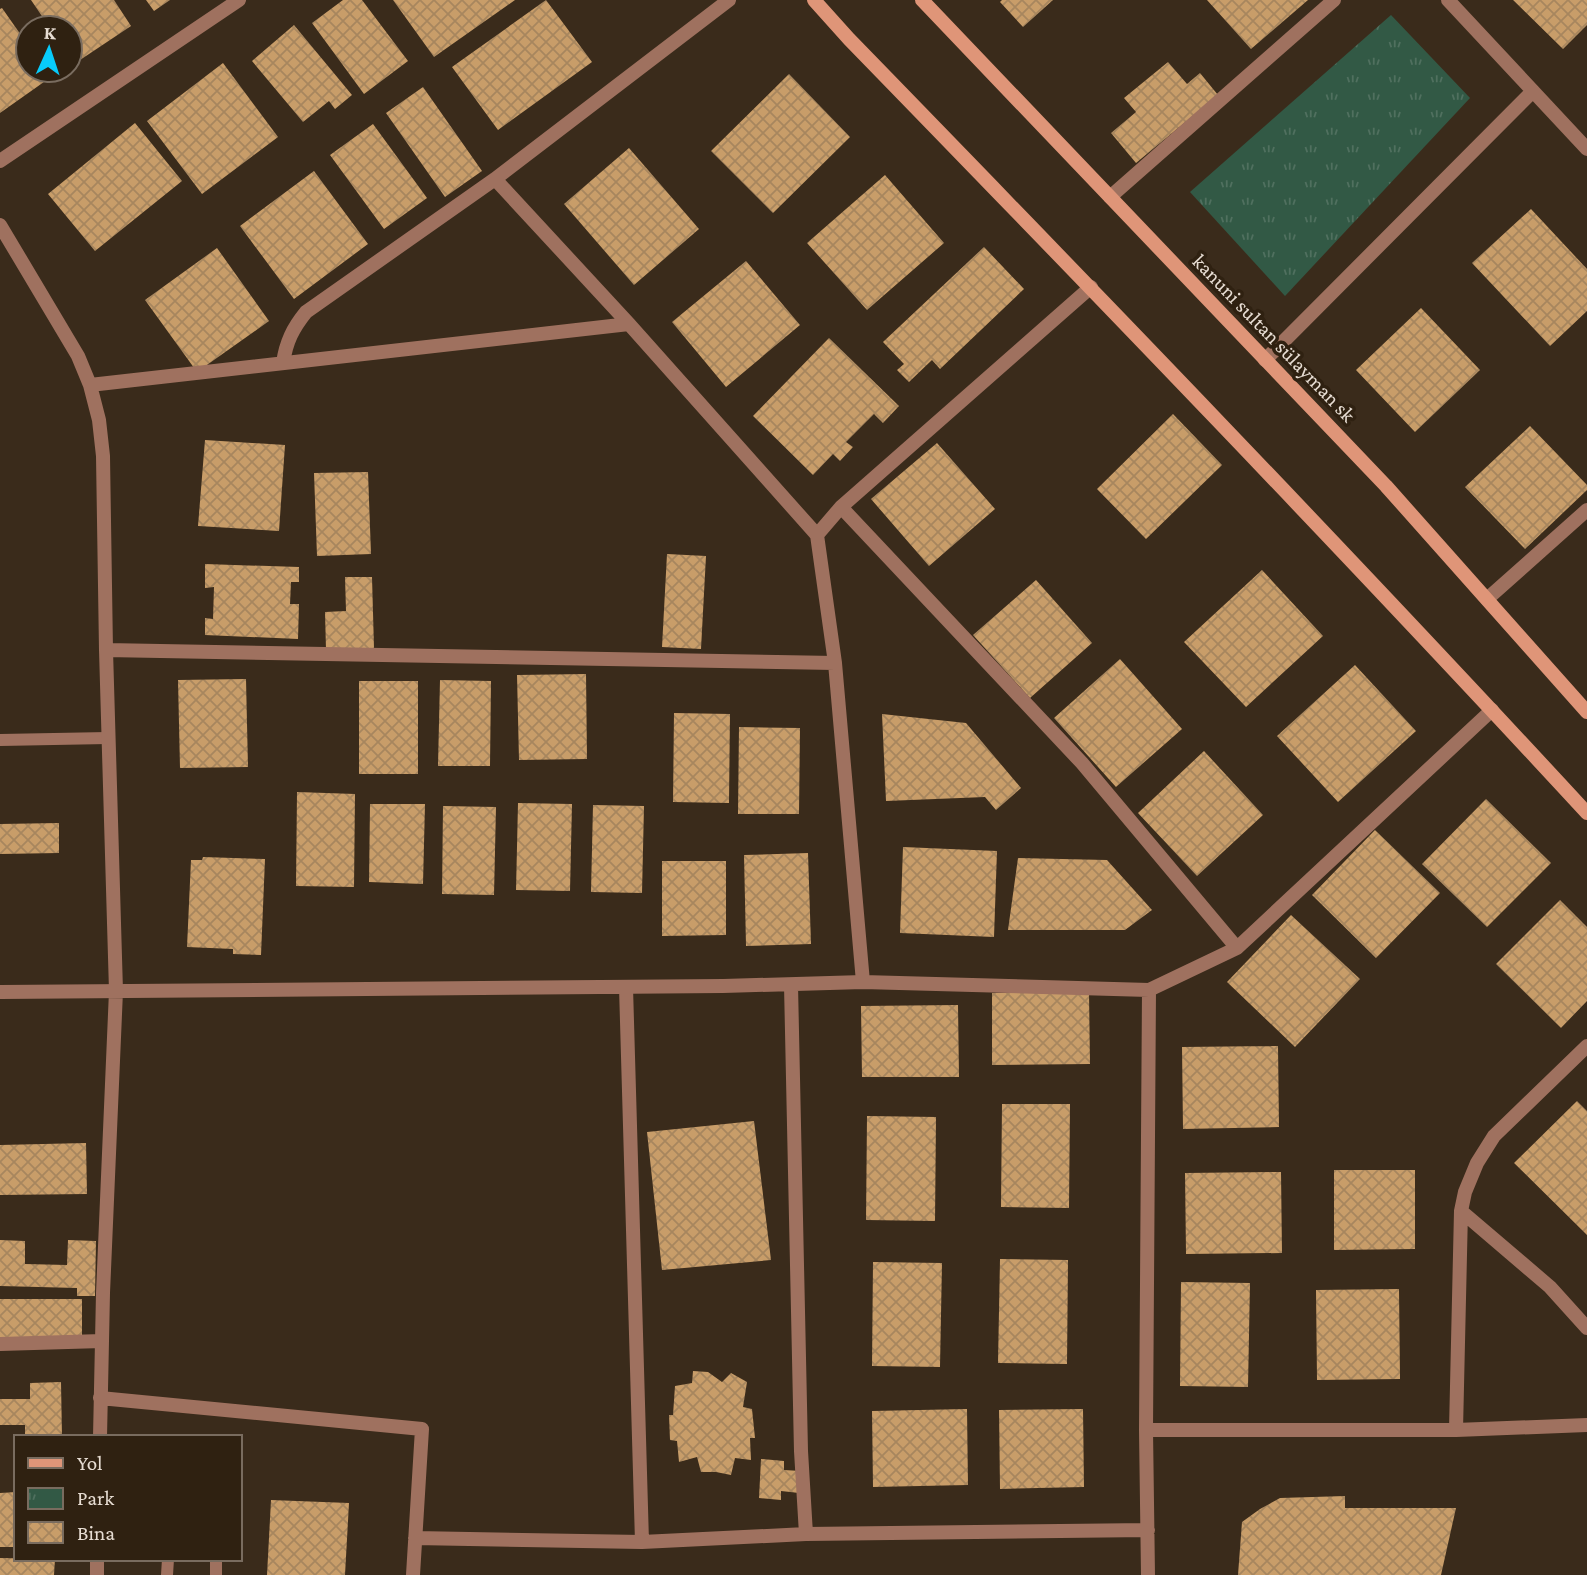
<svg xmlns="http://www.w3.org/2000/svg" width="1587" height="1575" font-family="'Crimson Pro',serif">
<defs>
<pattern id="park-tufts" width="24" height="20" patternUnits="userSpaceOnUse" patternTransform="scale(1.75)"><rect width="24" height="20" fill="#325945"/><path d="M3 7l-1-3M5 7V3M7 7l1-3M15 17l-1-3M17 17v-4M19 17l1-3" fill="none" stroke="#50705f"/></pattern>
<pattern id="building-cross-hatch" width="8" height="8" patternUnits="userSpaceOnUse" patternTransform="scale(1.75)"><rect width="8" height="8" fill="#c89d69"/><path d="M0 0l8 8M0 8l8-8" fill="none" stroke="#a7865e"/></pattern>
</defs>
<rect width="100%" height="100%" fill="#3a2b1b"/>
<path fill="url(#park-tufts)" d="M1391 15 1470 98 1285 296 1190 192Z"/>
<path fill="url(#building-cross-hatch)" d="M31 0H114L131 26 74 64 70 58V28H50Z
M146 0H170L154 11Z
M343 0H362L408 61 364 94 312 23Z
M393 0H515L434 57Z
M546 0 592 62 498 130 452 67Z
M1002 0H1053L1023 27 1000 2Z
M1207 0H1308L1251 49Z
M1513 0H1587V25L1563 49Z
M2 8 28 45V70H46L51 77 0 113V9Z
M294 25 352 95 335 109 329 101 303 122 252 61Z
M1168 62 1187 84 1200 73 1218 95 1136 163 1111 133 1136 112 1124 98Z
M223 63 278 137 202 194 147 121Z
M789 74 850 137 773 213 711 151Z
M423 87 482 171 445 197 386 113Z
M135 123 182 181 95 251 48 194Z
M373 124 427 198 384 229 330 155Z
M629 148 699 229 634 285 564 204Z
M314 171 368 244 294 299 240 226Z
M885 175 944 243 867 310 807 243Z
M1531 209 1587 269V311L1550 346 1472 263Z
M984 247 1024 289 940 369 932 360 909 382 897 370 904 364 883 342Z
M217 248 269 321 197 372 145 300Z
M746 261 800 325 726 387 672 322Z
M1421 308 1480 370 1415 432 1356 370Z
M829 338 899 406 883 423 874 414 846 442 853 447 840 461 833 454 813 475 753 416Z
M1173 414 1222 465 1146 539 1097 489Z
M1530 426 1587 485V490L1525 549 1465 487Z
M205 440 285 445 279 531 198 526Z
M937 443 995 509 929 566 871 499Z
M368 472 371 554 317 556 314 473Z
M667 554 706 556 701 649 662 647Z
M205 564 299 567V582H291L290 604H299L298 639 205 635V618L213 619 214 587 205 588Z
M1262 570 1323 636 1246 707 1184 642Z
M345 577H372L374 648 326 650 325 612 346 611Z
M1036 580 1092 643 1030 698 973 635Z
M1120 659 1182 729 1116 787 1054 718Z
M1355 665 1416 731 1338 802 1277 736Z
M586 674 587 759 519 760 517 675Z
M246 679 248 767 180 768 178 680Z
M440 680 491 681 490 766H438Z
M359 681H418V774H359Z
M674 713 730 714 729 803 673 802Z
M882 714 966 723 1021 788 996 810 985 797 886 801Z
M739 727 800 728 799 814H738Z
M1204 751 1263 815 1197 876 1138 813Z
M297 792 355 794 354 887 296 886Z
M1486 799 1551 863 1487 927 1422 864Z
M518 803 572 804 570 891 516 890Z
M370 804H425L423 884 369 882Z
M593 805 644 806 642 893 591 892Z
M443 806 496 807 494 895 442 894Z
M59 823V853L0 854V824Z
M1375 830 1440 893 1376 958 1312 895Z
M903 847 997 851 994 937 900 933Z
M808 853 811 944 746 946 744 855Z
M203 857 265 859 261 955 233 954V949L187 947 191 860H202Z
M1018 858 1107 860 1152 910 1125 930H1008Z
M662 861H726V935L662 936Z
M1560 900 1587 927V1001L1561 1028 1496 964Z
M1291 915 1360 979 1295 1047 1227 982Z
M1089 992 1090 1064 992 1065V993Z
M958 1005 959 1077H862L861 1006Z
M1278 1046 1279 1127 1183 1129 1182 1047Z
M1577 1101 1587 1111V1235L1514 1163Z
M1002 1104H1070L1069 1208 1001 1207Z
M867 1116 936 1117 935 1221 866 1220Z
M754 1121 771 1260 662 1270 647 1132Z
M86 1143 87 1194 0 1195V1145Z
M1334 1170H1415V1249L1334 1250Z
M1281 1172 1282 1253 1186 1254 1185 1173Z
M0 1240 25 1241V1264L67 1265 68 1240 96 1241 95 1296H77V1288L0 1286Z
M1000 1259 1068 1260 1067 1364 998 1363Z
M873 1262 942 1263 940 1367 872 1366Z
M1181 1282 1250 1283 1248 1387 1180 1386Z
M1399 1289 1400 1379 1317 1380 1316 1290Z
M0 1299H82V1339L0 1338Z
M693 1371 708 1372 722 1382 731 1373 747 1382 743 1407 752 1409 755 1438H750L751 1460 735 1458 731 1475 716 1472H701L697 1457 679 1462 677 1441 670 1440 669 1415H673L675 1386 692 1383Z
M61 1382 62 1437H25V1425H0V1399H30V1383Z
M967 1409 968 1485 873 1487 872 1411Z
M1083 1409 1084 1487 1000 1489 999 1410Z
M761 1459 784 1461V1470L801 1471 799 1493 781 1491V1500L759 1498Z
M16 1492V1547H0V1493Z
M1345 1496V1508H1456L1441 1575H1238L1242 1522 1260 1509 1280 1498Z
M271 1500 349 1503 345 1575H267Z
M0 1558 55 1559 54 1575H0Z"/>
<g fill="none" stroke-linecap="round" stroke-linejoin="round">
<path stroke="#9f715f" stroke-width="12" d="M0 740 108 738
M167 1575 168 1559
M216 1575V1559"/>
<path stroke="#9f715f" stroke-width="14" d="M1448 0 1587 149
M0 161 239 0
M495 179 629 324 817 535
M1110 197 1334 0
M0 225 78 356 90 385 99 420 103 456 106 650 116 991 103 1293 100 1437
M1265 360 1533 91
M283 363C286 342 293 328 306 312L495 179 729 0
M90 385 629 324
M841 507 1082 763 1237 948
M1487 599 1587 510
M106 650 835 663
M863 982 835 663 817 535 841 507 1091 287
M791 985 801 1451 806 1534
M626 987 642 1542
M0 992 723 986 863 982 1149 990
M1587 1046 1494 1136 1477 1163 1465 1192 1461 1211 1550 1287 1587 1328
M0 1344 102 1341
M100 1398 422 1429 413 1575
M1146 1430H1456L1587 1425
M1456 1430 1461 1211
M415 1538 642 1542 806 1534 1148 1530
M97 1575V1559
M1148 1575 1146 1430 1149 990 1237 948 1492 710"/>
<path stroke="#df9578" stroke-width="14" d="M814 0 849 39C1098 295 1345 551 1587 813
M922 0 1386 486 1587 712"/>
</g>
<g text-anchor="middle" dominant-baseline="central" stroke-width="7" stroke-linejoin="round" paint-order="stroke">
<g font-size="21" fill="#e7ddd3" stroke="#2f2111">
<text transform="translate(1274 338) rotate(46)">kanuni sultan sülayman sk</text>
</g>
</g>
<rect x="14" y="1435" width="228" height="126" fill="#2f2111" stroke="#796c5f" stroke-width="2"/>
<rect x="28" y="1458" width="35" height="10" fill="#df9578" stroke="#796c5f" stroke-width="2"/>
<text x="77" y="1470" font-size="21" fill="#e7ddd3">Yol</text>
<rect x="28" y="1488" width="35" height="21" fill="url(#park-tufts)" stroke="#796c5f" stroke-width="2"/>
<text x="77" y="1505" font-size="21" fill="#e7ddd3">Park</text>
<rect x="28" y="1522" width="35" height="21" fill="url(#building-cross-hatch)" stroke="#796c5f" stroke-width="2"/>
<text x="77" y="1540" font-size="21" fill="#e7ddd3">Bina</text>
<g transform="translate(49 49) rotate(3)"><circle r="33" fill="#2f2111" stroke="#796c5f" stroke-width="2"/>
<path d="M0-5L12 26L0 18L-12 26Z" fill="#08cbfa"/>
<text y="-10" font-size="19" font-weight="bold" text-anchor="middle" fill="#e7ddd3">K</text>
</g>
</svg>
